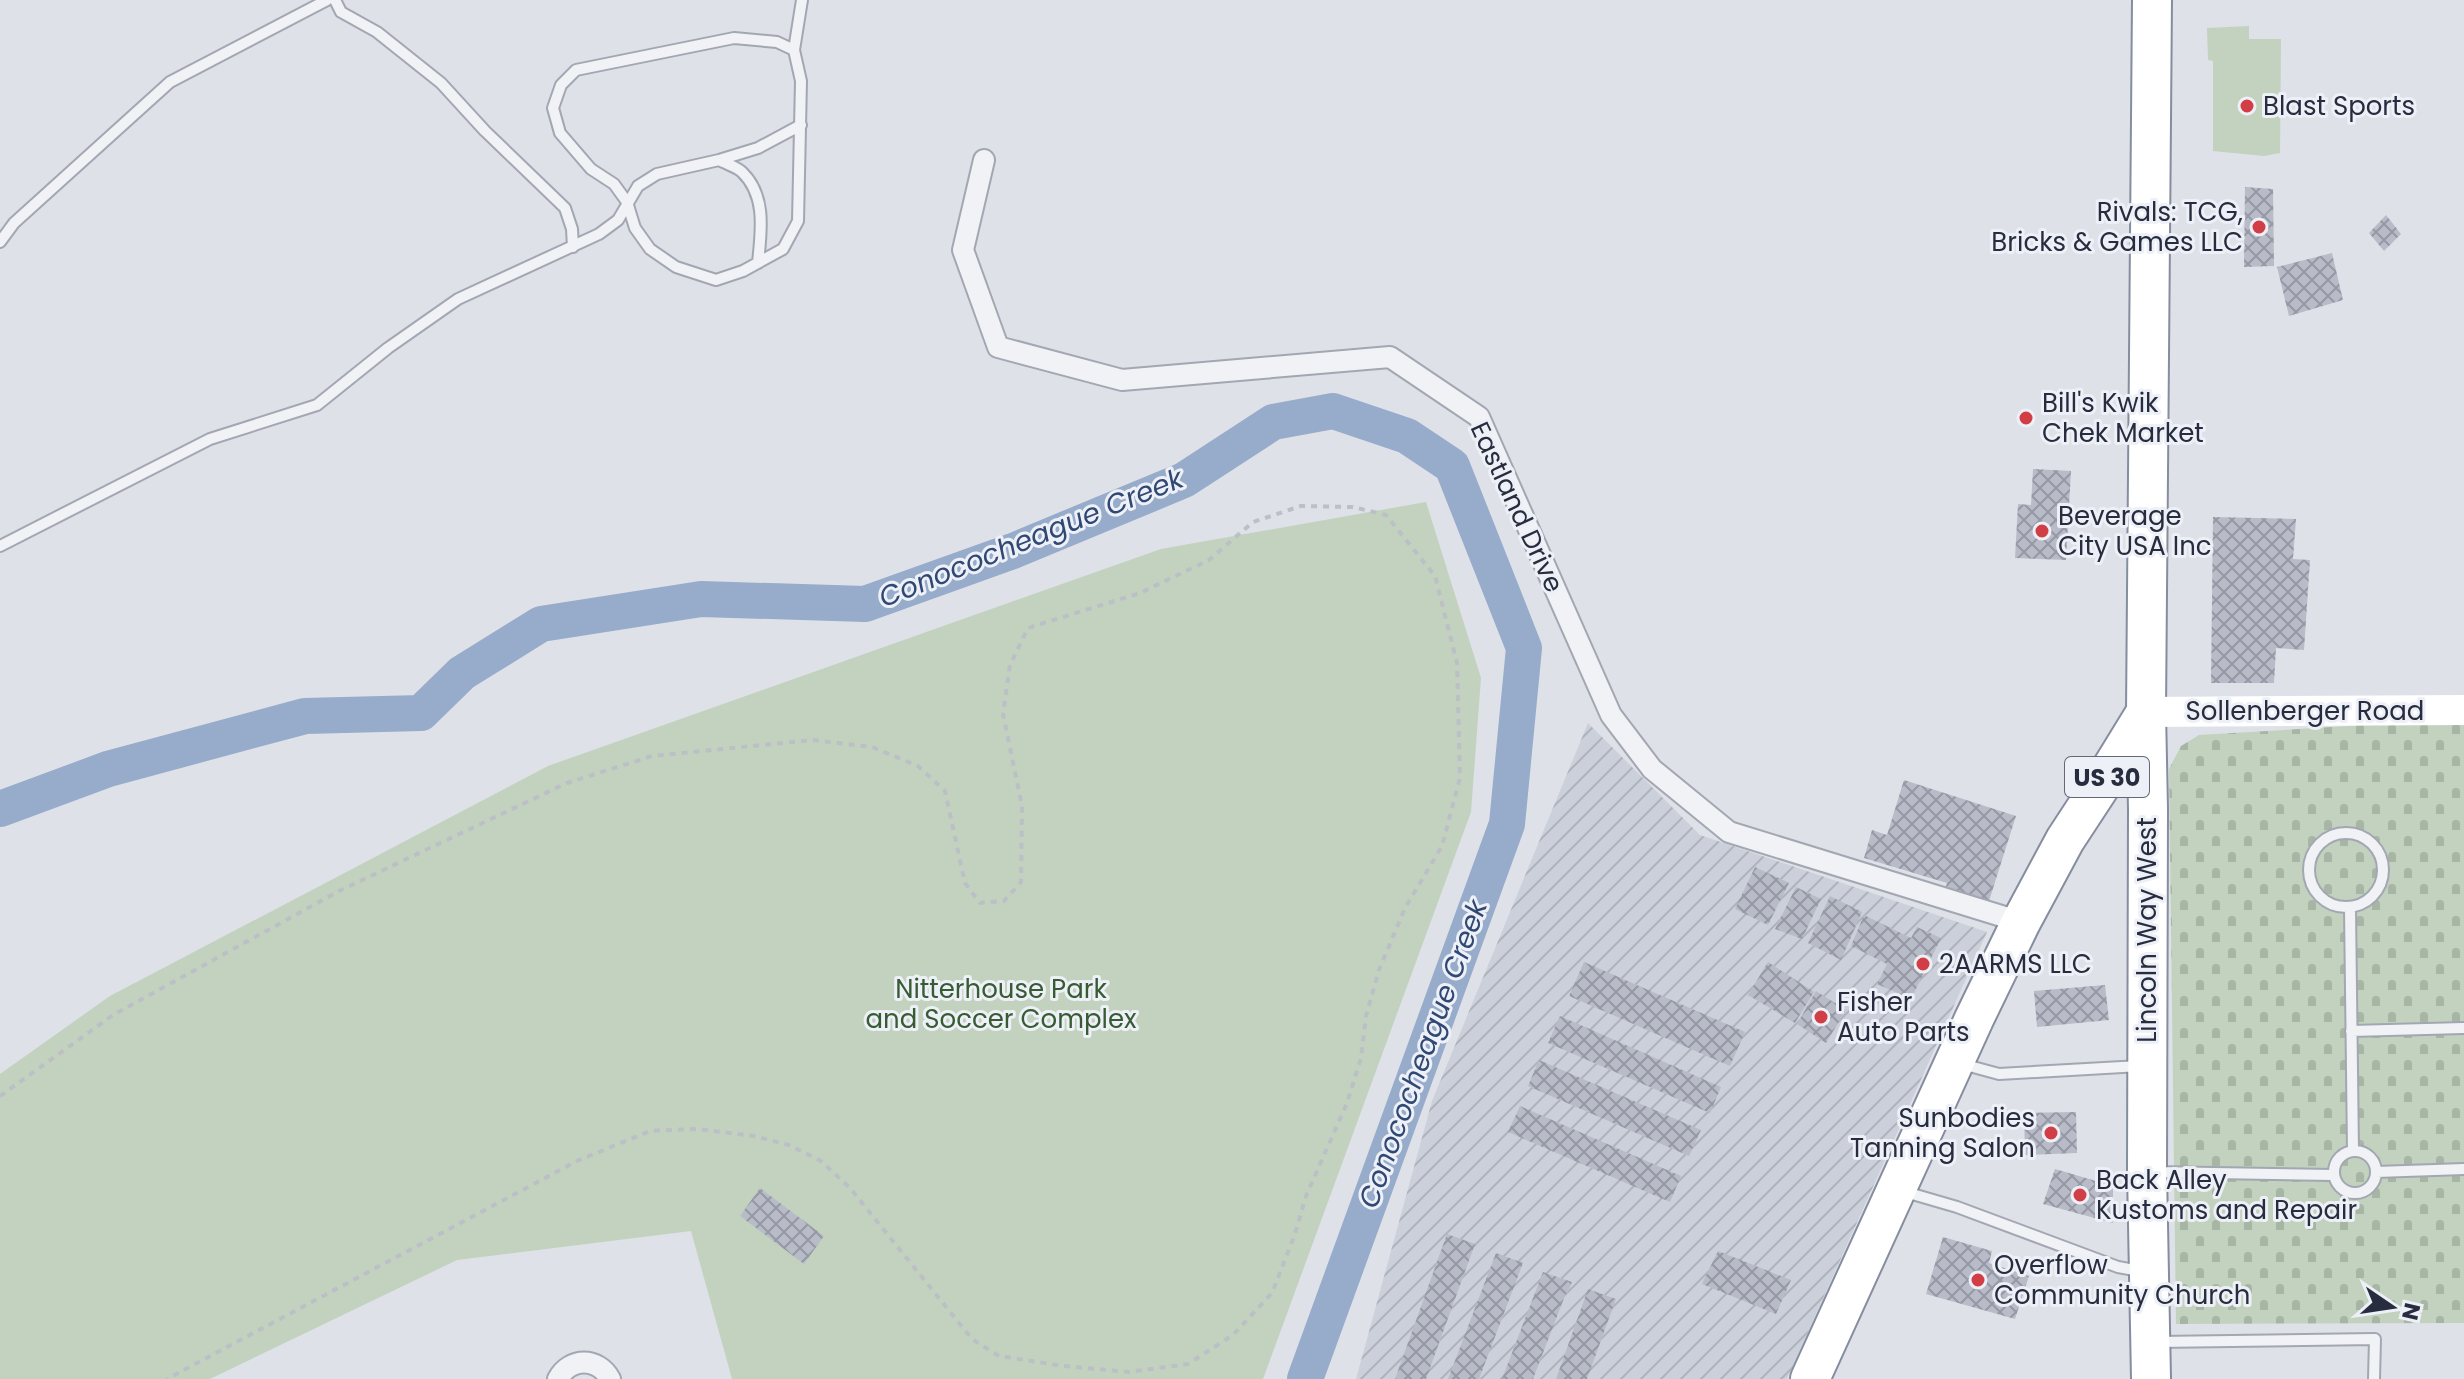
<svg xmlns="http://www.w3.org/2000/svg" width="2464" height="1379" font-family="Poppins,sans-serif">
<defs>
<pattern id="industrial-furrows" width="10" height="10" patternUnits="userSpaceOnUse" patternTransform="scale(2)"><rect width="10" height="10" fill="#ccd0da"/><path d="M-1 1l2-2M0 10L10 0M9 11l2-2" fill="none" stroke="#afb3bc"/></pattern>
<pattern id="cemetery-stones" width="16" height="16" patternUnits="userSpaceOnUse" patternTransform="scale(2)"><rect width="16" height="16" fill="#c2d2bf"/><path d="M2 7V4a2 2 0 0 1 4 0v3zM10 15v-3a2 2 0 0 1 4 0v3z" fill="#a7b5a5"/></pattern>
<pattern id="building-cross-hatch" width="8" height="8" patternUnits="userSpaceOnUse" patternTransform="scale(2)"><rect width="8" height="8" fill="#b8bcc8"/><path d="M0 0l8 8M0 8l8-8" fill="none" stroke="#9699a4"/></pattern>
</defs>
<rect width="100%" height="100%" fill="#dee1e8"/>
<path fill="url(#industrial-furrows)" d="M1588 723 1700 835 1987 932 1787 1379H1356L1432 1101Z"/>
<path fill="#c2d2bf" d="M2249 26V39H2281L2280 153 2264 156 2213 151V61L2208 60 2207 28Z
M1426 502 1481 678 1471 812 1263 1379H732L691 1231 457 1260 210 1379H0V1074L110 996 548 766 1161 549Z"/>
<path fill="url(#cemetery-stones)" d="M2464 719V1323L2176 1324 2169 769 2181 746 2199 735Z"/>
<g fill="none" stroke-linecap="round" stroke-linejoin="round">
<path stroke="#97abca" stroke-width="36" d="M0 809 108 769 305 716 421 713 462 673 541 624 701 599 865 604 1013 551 1184 480 1273 422 1333 411 1407 436 1452 466 1524 648 1507 824 1305 1379"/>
</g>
<path fill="url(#building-cross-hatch)" d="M2245 187 2273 189 2274 266 2244 267Z
M2386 215 2401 234 2384 251 2369 233Z
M2332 253 2343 300 2289 316 2277 267Z
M2033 469 2071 471 2066 560 2015 558 2018 504 2031 505Z
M2213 517 2296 519 2293 559 2310 560 2304 650 2276 648 2274 683H2211Z
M1904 780 2016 816 1989 901 1945 888 1947 883 1864 858 1872 830 1887 835Z
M1755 867 1789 883 1768 925 1735 909Z
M1796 887 1821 899 1802 939 1775 929Z
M1830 896 1862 912 1841 960 1808 943Z
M1864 915 1911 938 1917 927 1941 938 1911 999 1877 984 1887 964 1851 946Z
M1584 962 1745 1032 1730 1066 1569 996Z
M1768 962 1814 992 1795 1023 1748 995Z
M2105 985 2109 1020 2037 1027 2034 991Z
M1816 991 1846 1010 1826 1043 1797 1024Z
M1560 1016 1721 1087 1710 1113 1548 1043Z
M1539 1060 1701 1130 1689 1156 1528 1086Z
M1520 1106 1681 1176 1670 1202 1508 1132Z
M2076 1112 2077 1153 2025 1155 2024 1113Z
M2055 1169 2113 1186V1223L2043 1204Z
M760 1188 824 1236 804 1264 740 1216Z
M1447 1234 1475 1244 1426 1379H1395Z
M1943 1237 1992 1251 1989 1263 2029 1276 2015 1319 1926 1294Z
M1718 1251 1791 1280 1776 1314 1702 1284Z
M1496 1253 1523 1263 1479 1379H1448Z
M1543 1272 1572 1282 1567 1294 1566 1293 1533 1379H1502Z
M1588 1289 1616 1299 1587 1379H1556Z"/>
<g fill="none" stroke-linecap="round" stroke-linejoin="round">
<g stroke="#a3a7b2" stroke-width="14">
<path id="lane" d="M335 0 341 12 377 32 441 83 485 131 565 208 572 229 573 247
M734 38 777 42 794 50 801 81 798 221 783 249 743 271 716 280 676 267 650 249 635 228 627 202 614 184 591 169 560 133 553 108 561 85 576 70Z
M794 50 802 0
M719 160C726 164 737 167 742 172 767 196 761 232 758 263
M0 242 14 223 170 82 327 0
M0 546 210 439 317 405 388 348 458 299 599 234 618 220 638 186 657 174 719 160 758 148 801 125
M2309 870a37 37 0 1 1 74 0a37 37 0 1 1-74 0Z
M2350 908 2353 1151
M2351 1031 2464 1028
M1962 1064 1999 1074 2140 1066
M2334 1172a21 21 0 1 1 42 0a21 21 0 1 1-42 0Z
M2153 1172 2333 1175
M2376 1172 2464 1169
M1902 1191 1957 1207 2118 1267 2140 1271
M2157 1342 2375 1339 2374 1379"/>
</g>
<g stroke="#a3a7b2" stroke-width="24">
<path id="street" d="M984 160 963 250 998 347 1122 380 1390 357 1479 417 1611 715 1652 769 1729 832 2021 922
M558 1379C570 1357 598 1357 610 1379"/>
</g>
<g stroke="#858d9f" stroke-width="42">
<path id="highway" d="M1810 1379 1974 1019 2021 922 2065 840 2103 782 2146 712
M2151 1379 2147 1172 2148 809 2146 712 2152 0"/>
</g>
<path stroke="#bcbfc6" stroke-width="4" stroke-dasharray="6 6" stroke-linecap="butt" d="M0 1096 113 1015 339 891 567 783 652 756 813 740 872 747 918 766 945 791 965 883 980 903 1004 901 1021 882 1022 806 1003 714 1010 665 1028 628 1140 593 1209 560 1253 522 1301 506 1353 507 1386 515 1435 576 1457 663 1460 778 1442 846 1405 908 1379 970 1366 1016 1361 1058 1347 1103 1306 1196 1295 1234 1272 1293 1233 1335 1188 1364 1129 1372 1064 1366 999 1356 972 1339 850 1188 821 1161 789 1145 754 1136 698 1129 650 1131 577 1161 167 1379"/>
<use href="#lane" stroke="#f1f2f6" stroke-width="10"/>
<use href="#street" stroke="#f1f2f6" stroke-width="20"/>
<path stroke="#fff" stroke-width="30" d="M2146 712 2464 710"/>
<use href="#highway" stroke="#fff" stroke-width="38"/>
</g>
<g fill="#d23e46" stroke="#edf0f6" stroke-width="3">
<circle cx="2247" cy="106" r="8"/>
<circle cx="2259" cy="227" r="8"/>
<circle cx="2026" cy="418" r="8"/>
<circle cx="2042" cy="531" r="8"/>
<circle cx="1923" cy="964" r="8"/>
<circle cx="1821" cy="1017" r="8"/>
<circle cx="2051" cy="1133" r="8"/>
<circle cx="2080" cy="1195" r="8"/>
<circle cx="1978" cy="1280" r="8"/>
</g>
<g text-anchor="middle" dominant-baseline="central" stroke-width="6" stroke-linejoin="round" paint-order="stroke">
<rect fill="#edf0f6" stroke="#626876" stroke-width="2" x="2065" y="757" width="84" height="40" rx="6"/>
<g font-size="24" font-weight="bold" fill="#272d3f">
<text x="2107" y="777">US 30</text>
</g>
<g font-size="26" fill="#272d3f" stroke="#edf0f6" text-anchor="start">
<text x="2263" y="106">Blast Sports</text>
<text x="2243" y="212" text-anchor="end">Rivals: TCG,<tspan x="2243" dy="30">Bricks &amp; Games LLC</tspan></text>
<text x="2042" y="403">Bill's Kwik<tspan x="2042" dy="30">Chek Market</tspan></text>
<text x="2058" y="516">Beverage<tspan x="2058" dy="30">City USA Inc</tspan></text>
<text x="1939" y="964">2AARMS LLC</text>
<text x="1837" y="1002">Fisher<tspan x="1837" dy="30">Auto Parts</tspan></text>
<text x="2035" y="1118" text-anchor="end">Sunbodies<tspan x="2035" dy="30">Tanning Salon</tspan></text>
<text x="2096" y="1180">Back Alley<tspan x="2096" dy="30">Kustoms and Repair</tspan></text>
<text x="1994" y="1265">Overflow<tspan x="1994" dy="30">Community Church</tspan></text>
</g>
<g font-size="26" fill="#272d3f" stroke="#edf0f6">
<text transform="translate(1517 507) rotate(65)">Eastland Drive</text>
<text x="2305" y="711">Sollenberger Road</text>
<text transform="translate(2147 930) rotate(-90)">Lincoln Way West</text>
</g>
<g font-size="26" fill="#375b33" stroke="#edf0f6">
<text x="1001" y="989">Nitterhouse Park<tspan x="1001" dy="30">and Soccer Complex</tspan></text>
</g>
<g font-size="28" font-style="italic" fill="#304874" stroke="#edf0f6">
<text transform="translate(1031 538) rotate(-22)">Conococheague Creek</text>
<text transform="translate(1423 1054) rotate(-70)">Conococheague Creek</text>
</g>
</g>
<g transform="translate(2392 1307) rotate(103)" stroke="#edf0f6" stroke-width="6" paint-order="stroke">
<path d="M0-6L14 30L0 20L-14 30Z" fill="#272d3f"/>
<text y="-12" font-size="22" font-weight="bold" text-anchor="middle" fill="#272d3f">N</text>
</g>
</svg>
